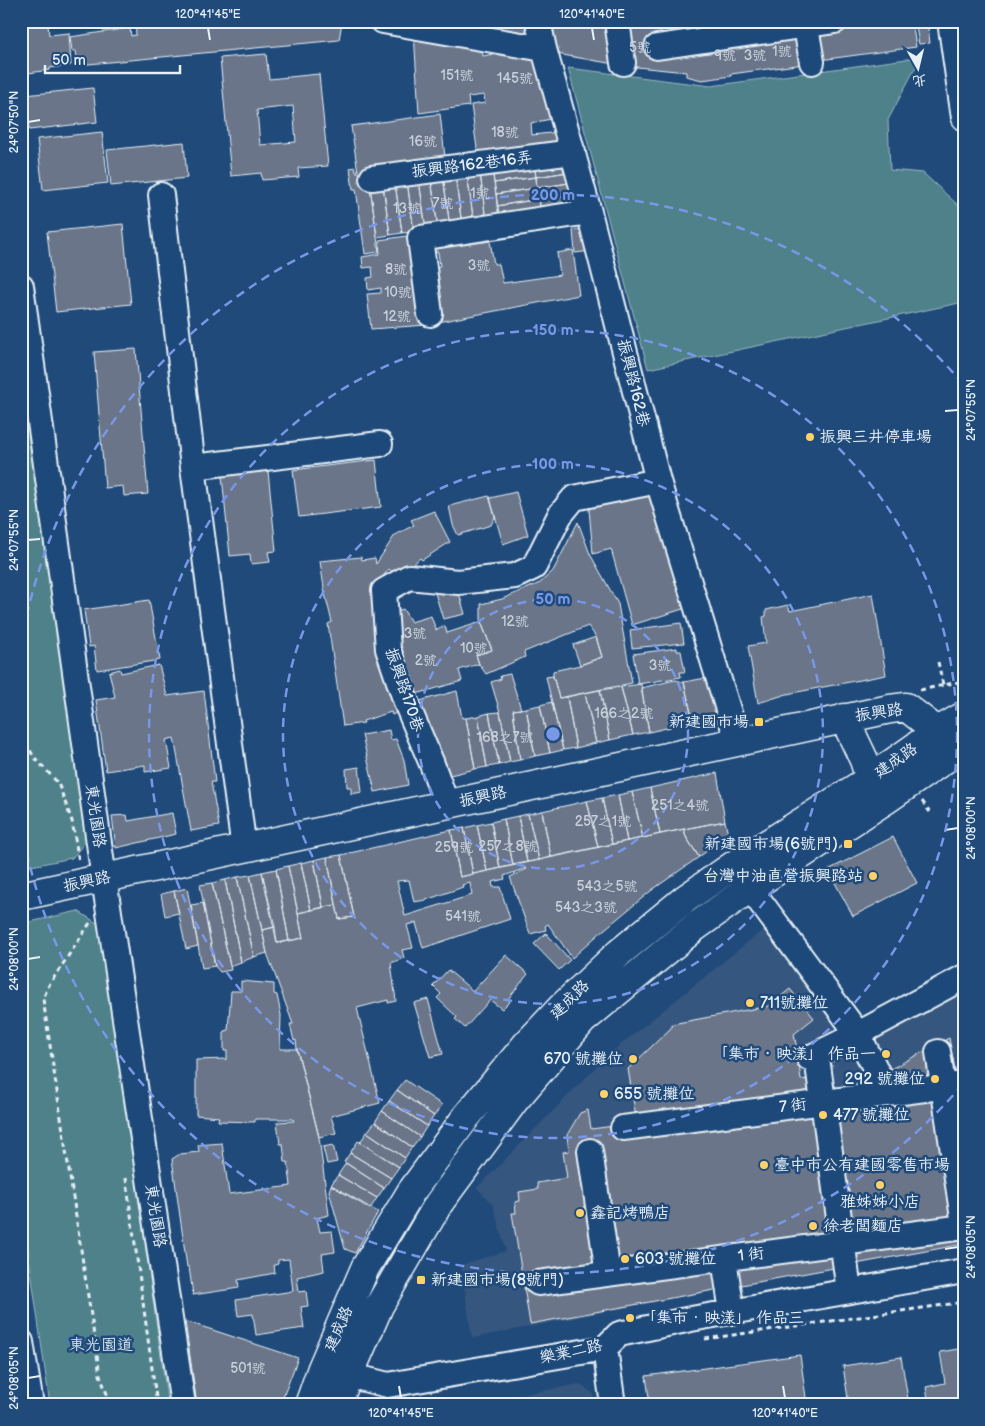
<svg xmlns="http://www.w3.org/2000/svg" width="985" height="1426" font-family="'Balsamiq Sans','LXGW WenKai TC',sans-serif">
<rect width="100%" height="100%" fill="#1f4a7a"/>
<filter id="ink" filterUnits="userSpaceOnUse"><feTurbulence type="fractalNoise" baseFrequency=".02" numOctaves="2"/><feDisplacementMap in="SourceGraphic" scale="10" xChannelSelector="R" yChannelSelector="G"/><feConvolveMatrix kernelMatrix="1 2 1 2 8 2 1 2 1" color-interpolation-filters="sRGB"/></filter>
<g filter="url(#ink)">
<path fill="#36577e" d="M769 925 864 1046 964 992V1242L472 1338 461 1265 506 1251 493 1205 477 1188 609 1054Z
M579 1384 593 1393 595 1405H465Z"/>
<path fill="#50818b" stroke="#9cb9c2" d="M921 57 888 120 890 170 923 173 960 207 964 235V302L648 369 568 68 711 86Z
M21 367 87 840 72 858 21 868Z
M78 911 100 925 168 1405H50L21 1202V924Z"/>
<path fill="#6a7589" stroke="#e8f1f8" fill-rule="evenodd" d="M21 21H67V23L48 25 49 35 69 33 71 65 50 68V70L21 74Z
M135 21H335L342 22 339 40 78 65 76 51H72L70 37 130 28 131 36 136 35Z
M463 21H528L530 31 524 37 485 31 484 23 476 24Z
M543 21H613L620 65 551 53Z
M620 21H712L714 34 799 32 804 64 731 74V76L702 80 686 76V72L627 66Z
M866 21H912L916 47 820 60 815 28Z
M915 21H927L930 43 919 44Z
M414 33 481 48 483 56 493 54V50L540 62 556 118 531 123 532 135 560 132 563 144 478 156 471 105 485 103 484 95 468 97 469 106 419 113Z
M266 54 269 79 319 74 328 166 298 168 299 177 262 180 261 173 231 176 220 58ZM293 106 296 142 260 145 257 110Z
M93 88 97 122 29 130 25 95Z
M440 114 445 157 370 186 379 252 365 254 356 189H353L350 168 355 167 356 172H358L351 126Z
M102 132 108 183 43 190 37 139Z
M184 142 187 178 111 186 107 150Z
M562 159 563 166 567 165 568 172 536 177 534 163Z
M534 163 536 177 494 183 492 169Z
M492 169 500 220 486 222 480 172Z
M480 172 486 222 474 224 467 173Z
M568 172 569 183 537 188 536 177Z
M467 173 474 224 462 225 455 175Z
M455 175 462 225 450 227 443 176Z
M443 176 450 227 438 229 431 178Z
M536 177 537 188 496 194 494 183Z
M431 178 438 229 426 230 419 180Z
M419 180 426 230 414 232 407 181Z
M407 181 414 232 402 233 395 183Z
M395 183 402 233 390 235 383 185Z
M569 183 577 194 539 199 537 188Z
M383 185 390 235 377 237 370 186Z
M537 188 539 199 497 206 496 194Z
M577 194 579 209 541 214 539 199Z
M539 199 541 214 500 220 497 206Z
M123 224 131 304 56 312 47 232Z
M585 228 591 251 575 253 573 231Z
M414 235 427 325 371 329 367 294 381 293V288L368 290 367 278 373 277 372 267 363 268 362 257 380 254 379 240Z
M442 240 443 247 490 241 494 264H499L503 283 560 275 557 253 573 250 579 295 438 322 430 267 440 266 438 252 427 253Z
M136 349 148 494 124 496 123 486 105 488 94 352Z
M376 460 381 507 299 517 293 470Z
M268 471 276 551 268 552 270 562 251 564 250 554 230 556 222 476Z
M516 492 528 535 503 544 490 498Z
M654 494 686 608 632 625 611 549 593 554 588 498Z
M489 496 495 517 491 525 458 535 453 525 449 506Z
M434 511 450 542 422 560 420 558 398 577 389 569 383 576 386 582 400 711 392 715 391 712 363 721 364 723 343 726 328 624 332 622 325 594 320 561 361 557 362 560 375 558 376 564 395 535 414 525 411 520Z
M578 522 590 554 618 604 632 683 559 698 553 676V671L580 665 602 657 596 637 588 626 524 652 525 657 486 674 479 664 476 655 492 650 481 622V604L502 599 540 583 553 571Z
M457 586 465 614 443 619 435 593Z
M873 594 886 675 787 694 758 703 748 646 766 643 763 617 766 616V610L788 605 790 611Z
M149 600 160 660 97 670 94 646 89 647 84 610Z
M403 609 411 622 431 616 436 630 445 626 447 633 481 622 492 650 476 655 479 664 459 670 462 681 409 696 390 614Z
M681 623 684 643 632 648 630 630Z
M596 637 602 657 580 665 573 645Z
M677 648V651H681L685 672H680L681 677 638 684 633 654Z
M159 665 167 696 204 691 215 782H211L219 826 191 831 174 738 166 740 171 768 145 772V765L106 771 96 700 115 697 109 672 120 669 121 673Z
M510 674 521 709 513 710 520 760 510 762 500 712 491 682 501 679 500 676Z
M553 676 559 698 567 697 576 748 563 750 546 677Z
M706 678 708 686 727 715 693 722 684 682Z
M675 680 684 682 693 722 649 732 641 688Z
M641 684 649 732 633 735 621 687Z
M621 687 633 735 610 740 600 690Z
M600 690 610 740 596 743 585 693Z
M457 691 462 718H466L475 769 442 777 412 703Z
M585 693 596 743 576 748 567 697Z
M552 702 563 750 550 753 540 705Z
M540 705 550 753 535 756 526 708Z
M526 708 535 756 520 760 513 710Z
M500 712 510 762 499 765 489 713Z
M489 713 499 765 487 767 478 716Z
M478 716 487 767 475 769 466 718Z
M389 730 391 740 396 739 404 760 408 785 375 792 362 735Z
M359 767 362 792 351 794V787H347L346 769Z
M717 773 725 821 660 834 650 788Z
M650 788 660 834 643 838 632 792Z
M632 792 643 838 627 841 618 795Z
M618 795 627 841 612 844 602 798Z
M602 798 612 844 598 847 587 801Z
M587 801 598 847 551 857 542 811Z
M542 811 551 857 539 860 528 814Z
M172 813 176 834 116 848 112 816 127 815 128 821Z
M528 814 539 860 527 862 518 816Z
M518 816 527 862 513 865 504 819Z
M504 819 513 865 500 868 491 822Z
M725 821 728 835 699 857 686 837 684 829Z
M491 822 500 868 487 871 477 825Z
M477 825 487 871 473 874 464 828Z
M464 828 473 874 460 877 451 830Z
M684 829 686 837 699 857 652 890 600 933 572 958 548 924 545 926 546 930 530 934 510 877 527 869 526 868 504 876 505 879 492 882 493 887H500L510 919 423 948 416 923 407 925 413 948 402 950 404 958 391 963 396 1001 388 1003V1000L357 1008 380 1103 331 1116 336 1133 319 1137 297 1049 296 1040 294 1041 290 1024H293L267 953 262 930 275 927 277 943 303 938 298 913 336 905 339 919 354 917 341 855 451 830 460 877ZM409 880 414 902 426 900 463 887 462 885 470 883 472 895 405 916 397 881Z
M893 837 917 883 853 916 828 870Z
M341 855 354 917 339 919 327 857Z
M327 857 336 905 323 907 314 860Z
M314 860 323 907 311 910 301 863Z
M301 863 311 910 298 913 288 866Z
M288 866 303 938 289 941 276 869Z
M276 869 289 941 277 943 262 872Z
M262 872 275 927 262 930 250 875Z
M250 875 267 953 254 957 237 877Z
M237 877 254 957 241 962 225 880Z
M225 880 241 962 230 966 212 883Z
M212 883 231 970 220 972 215 966 200 885Z
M187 888 198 946 186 949 174 891Z
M174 891 179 913 165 916 161 894Z
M203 903 215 966 202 968 191 905Z
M546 933 570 960 559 970 534 944Z
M506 955 528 974 508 999 510 1001 502 1009 490 1000 465 1028 455 1019 457 1017 437 998 441 994 433 986 448 970 473 991Z
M241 981 274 984V994L277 995 281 1015 280 1049H297L319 1137 329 1215 317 1218 320 1232 332 1231 335 1252 322 1254 324 1271 297 1277 299 1292 306 1291 308 1306 301 1307 304 1328 256 1335 253 1314 238 1316 236 1300 293 1291 289 1259 278 1260V1264L274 1265 275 1273 238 1280 239 1288 193 1295 189 1267H187L172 1159 180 1154 199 1152 198 1145 222 1143 229 1194 291 1186 288 1162H285L283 1144H280L277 1122 294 1121 293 1119H255V1122L218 1121 219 1117 196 1115V1060L227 1059V1051H224V1031L228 1030 231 991H241Z
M790 989 814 1018 794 1034 797 1049 801 1080 828 1077 835 1085 836 1094 876 1088 887 1071 949 1038 959 1090 964 1089V1244L530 1324 512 1213H516L515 1202 520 1201 519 1192 538 1189 537 1183 567 1178 563 1152 569 1151 567 1135 580 1113 588 1110 591 1129 637 1123 628 1069 671 1028 672 1024 769 1006Z
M428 999 443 1054 430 1057 414 1003Z
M405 1080 442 1105 434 1116 397 1090Z
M397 1090 434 1116 427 1126 389 1101Z
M389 1101 427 1126 420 1137 382 1111Z
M382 1111 420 1137 412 1147 375 1122Z
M375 1122 412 1147 405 1158 367 1132Z
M367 1132 405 1158 399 1167 360 1142Z
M358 1141 399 1167 391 1178 350 1153Z
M333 1145 337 1162 327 1164 323 1147Z
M350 1153 391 1178 384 1188 344 1162Z
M346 1163 384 1188 377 1198 338 1175Z
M338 1175 377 1198 370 1209 331 1185Z
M331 1185 378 1212 355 1253 345 1249 329 1191Z
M185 1321 298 1358 280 1405H197Z
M964 1348V1405H929L926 1387 945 1383 940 1352Z
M800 1355 807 1405H650L646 1376Z
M901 1357 909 1405H849L843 1366Z"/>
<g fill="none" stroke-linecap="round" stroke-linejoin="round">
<g stroke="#e8f1f8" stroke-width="28">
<path id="minor" d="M383 21 544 49
M538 21 544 49 589 212 658 481 738 742
M617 21 623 63
M805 21 812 62
M950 21 964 118
M657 47 835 21
M372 178 573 152
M161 195 193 467 244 849
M21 286 104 879 183 1405
M430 314 420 238 589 212
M193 467 380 444
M447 805 432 764 407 705 388 649 384 591 409 577 458 582 515 576 534 567 560 515 574 498 658 481
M750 888 858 1034 964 977
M938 1052 964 1225
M809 1058 858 1034 880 1078 882 1094
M818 1065 849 1291
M623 1128 964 1084
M590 1151 608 1274
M724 1259 732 1312
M538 1283 964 1227
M21 1342 31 1405
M605 1348 613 1405
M332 1371 388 1385 605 1348 619 1334 691 1319 964 1271"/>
</g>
<g stroke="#e8f1f8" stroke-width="31">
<path id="major" d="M844 718 864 760 870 779
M21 896 890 709 906 707 964 752
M309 1405 322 1368 365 1268 411 1192 467 1116 526 1045 562 1007 619 953 685 899 737 863 870 779 938 731 964 716
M336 1405 379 1306 439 1203 514 1101 583 1020 695 927 750 888 887 799 964 746"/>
</g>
<path stroke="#e8f1f8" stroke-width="3" stroke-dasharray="5 4" stroke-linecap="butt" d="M938 662 943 685
M920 690 964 681
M21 735 34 757 58 783 72 821 79 862
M922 801 930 812
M90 923 49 985 43 999 100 1375 111 1405
M126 1178 157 1405
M705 1339 964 1302"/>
<use href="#minor" stroke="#1f4a7a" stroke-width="24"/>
<use href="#major" stroke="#1f4a7a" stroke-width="28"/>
</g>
</g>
<path fill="none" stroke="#e8f1f8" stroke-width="2" d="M208 28 210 40M592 28 594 40M28 122 40 120M945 411 958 410M28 540 40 539M945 830 958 828M28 959 40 957M945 1249 958 1247M28 1378 40 1376M399 1386 401 1398M783 1386 785 1398"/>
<g fill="none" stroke="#7897e6" stroke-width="2.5" stroke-dasharray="9 6">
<circle cx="553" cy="734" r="135"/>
<circle cx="553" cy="734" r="270"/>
<circle cx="553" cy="734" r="404"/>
<path d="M963 1084A539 539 0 0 1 21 823M21 645A539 539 0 0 1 963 384"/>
</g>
<g fill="#ffd166" stroke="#1f4a7a" stroke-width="2">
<circle cx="810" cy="437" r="5"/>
<rect x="754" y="717" width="10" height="10" rx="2.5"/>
<rect x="843" y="839" width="10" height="10" rx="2.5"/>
<circle cx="873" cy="876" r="5"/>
<circle cx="750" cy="1003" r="5"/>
<circle cx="886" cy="1054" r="5"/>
<circle cx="633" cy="1059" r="5"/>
<circle cx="935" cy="1079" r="5"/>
<circle cx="604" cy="1094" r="5"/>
<circle cx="823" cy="1115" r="5"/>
<circle cx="764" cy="1165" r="5"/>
<circle cx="880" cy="1185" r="5"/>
<circle cx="580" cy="1213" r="5"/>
<circle cx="813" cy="1226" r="5"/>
<circle cx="625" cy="1259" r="5"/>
<rect x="416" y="1275" width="10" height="10" rx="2.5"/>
<circle cx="630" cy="1318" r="5"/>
</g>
<g text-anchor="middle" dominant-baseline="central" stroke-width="5" stroke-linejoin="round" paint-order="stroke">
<g font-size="14" fill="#c8d2dc">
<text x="640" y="47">5號</text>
<text x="782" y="51">1號</text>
<text x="725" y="55">9號</text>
<text x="755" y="55">3號</text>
<text x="457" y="75">151號</text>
<text x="515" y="78">145號</text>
<text x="505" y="132">18號</text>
<text x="423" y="141">16號</text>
<text x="480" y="193">1號</text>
<text x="443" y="203">7號</text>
<text x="407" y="208">13號</text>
<text x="479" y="265">3號</text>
<text x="396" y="269">8號</text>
<text x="398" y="292">10號</text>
<text x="397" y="316">12號</text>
<text x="515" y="621">12號</text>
<text x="415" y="633">3號</text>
<text x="474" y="648">10號</text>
<text x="426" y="660">2號</text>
<text x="660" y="665">3號</text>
<text x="624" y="713">166之2號</text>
<text x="505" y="737">168之7號</text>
<text x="680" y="805">251之4號</text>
<text x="603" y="821">257之1號</text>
<text x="508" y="846">257之8號</text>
<text x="454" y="847">259號</text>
<text x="607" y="886">543之5號</text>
<text x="586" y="907">543之3號</text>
<text x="463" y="916">541號</text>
<text x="248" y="1368">501號</text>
</g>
<g font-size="16" fill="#e8f1f8" stroke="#1f4a7a">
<text transform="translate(472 165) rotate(-7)">振興路162巷16弄</text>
<text transform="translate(633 383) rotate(76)">振興路162巷</text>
<text transform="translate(404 690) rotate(71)">振興路170巷</text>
<text transform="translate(879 713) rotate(-8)">振興路</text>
<text transform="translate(896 761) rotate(-35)">建成路</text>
<text transform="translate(483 797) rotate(-12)">振興路</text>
<text transform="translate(95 816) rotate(82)">東光園路</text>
<text transform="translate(87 882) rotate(-12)">振興路</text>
<text transform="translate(570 1000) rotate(-45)">建成路</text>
<text transform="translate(793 1106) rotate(-7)">7 街</text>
<text transform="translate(155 1216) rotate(81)">東光園路</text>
<text transform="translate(751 1255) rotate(-7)">1 街</text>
<text transform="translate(339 1329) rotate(-67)">建成路</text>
<text transform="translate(571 1352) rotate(-12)">樂業二路</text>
</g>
<g font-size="16" fill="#e8f1f8" stroke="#1f4a7a" text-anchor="start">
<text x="820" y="437">振興三井停車場</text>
<text x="749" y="722" text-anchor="end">新建國市場</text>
<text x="838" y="844" text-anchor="end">新建國市場(6號門)</text>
<text x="863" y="876" text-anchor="end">台灣中油直營振興路站</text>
<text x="760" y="1003">711號攤位</text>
<text x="876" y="1054" text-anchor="end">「集市‧映漾」 作品一</text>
<text x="623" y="1059" text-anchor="end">670 號攤位</text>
<text x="925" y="1079" text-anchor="end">292 號攤位</text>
<text x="614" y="1094">655 號攤位</text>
<text x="833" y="1115">477 號攤位</text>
<text x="774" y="1165">臺中市公有建國零售市場</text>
<text x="880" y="1202" text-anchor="middle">雅姊姊小店</text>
<text x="590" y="1213">鑫記烤鴨店</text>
<text x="823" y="1226">徐老闆麵店</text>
<text x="635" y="1259">603 號攤位</text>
<text x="431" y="1280">新建國市場(8號門)</text>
<text x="640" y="1318">「集市‧映漾」 作品三</text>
</g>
<g font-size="16" fill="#d1e0e8" stroke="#1f4a7a">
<text x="101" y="1345">東光園道</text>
</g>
</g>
<circle cx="553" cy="734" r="8" fill="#7897e6" stroke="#1f4a7a" stroke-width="2.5"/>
<g font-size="15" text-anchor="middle" font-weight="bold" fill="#7897e6" stroke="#1f4a7a" stroke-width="5" stroke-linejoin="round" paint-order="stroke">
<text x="553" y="200">200 m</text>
<text x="553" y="335">150 m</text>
<text x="553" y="469">100 m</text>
<text x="553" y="604">50 m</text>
</g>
<rect width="985" height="1426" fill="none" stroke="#1f4a7a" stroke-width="55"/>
<g transform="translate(918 68) rotate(172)" stroke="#1f4a7a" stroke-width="4" paint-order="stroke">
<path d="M0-4L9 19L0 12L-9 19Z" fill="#e8f1f8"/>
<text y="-8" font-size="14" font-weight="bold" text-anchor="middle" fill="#e8f1f8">北</text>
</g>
<path d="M45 65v8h135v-8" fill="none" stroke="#e8f1f8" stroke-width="2.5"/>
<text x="52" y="65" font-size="15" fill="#e8f1f8" stroke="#1f4a7a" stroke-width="4" paint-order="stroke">50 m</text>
<rect x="28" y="28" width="930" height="1370" fill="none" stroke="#e8f1f8" stroke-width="2"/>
<g font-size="12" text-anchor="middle" fill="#e8f1f8">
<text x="208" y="18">120°41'45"E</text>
<text x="592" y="18">120°41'40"E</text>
<text transform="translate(14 122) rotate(-90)" y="4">24°07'50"N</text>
<text transform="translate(971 410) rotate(-90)" y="4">24°07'55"N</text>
<text transform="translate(14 540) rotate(-90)" y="4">24°07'55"N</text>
<text transform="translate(971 828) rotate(-90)" y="4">24°08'00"N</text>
<text transform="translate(14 959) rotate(-90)" y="4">24°08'00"N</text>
<text transform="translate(971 1247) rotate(-90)" y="4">24°08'05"N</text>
<text transform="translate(14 1378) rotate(-90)" y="4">24°08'05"N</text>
<text x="401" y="1417">120°41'45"E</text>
<text x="785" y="1417">120°41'40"E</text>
</g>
</svg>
